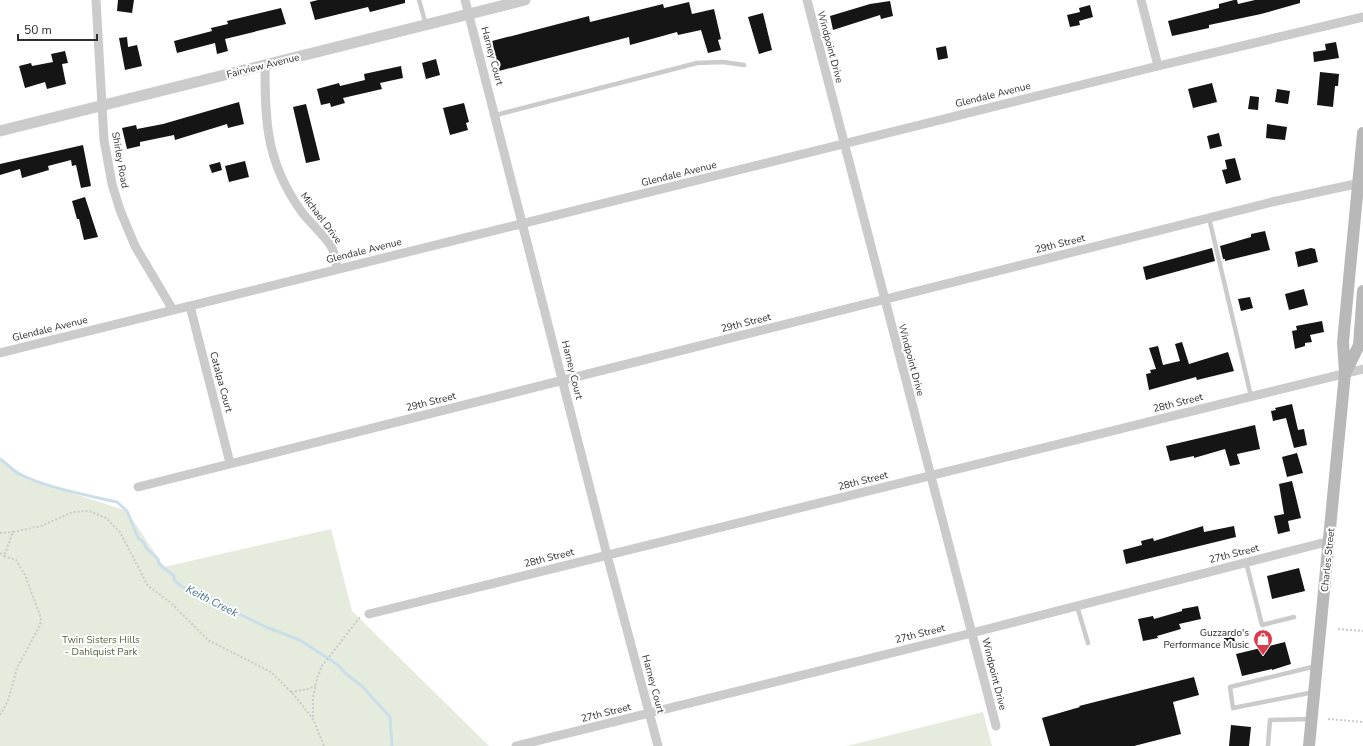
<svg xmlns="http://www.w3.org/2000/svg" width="1363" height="746" font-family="'Nunito Sans',sans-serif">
<rect width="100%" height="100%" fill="#fff"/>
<path fill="#e5ebdd" d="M0 460 35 481 127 511 164 567 331 529 352 611 489 746H0Z
M983 712 992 746H847Z"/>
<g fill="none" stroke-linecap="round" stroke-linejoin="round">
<path stroke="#cadee9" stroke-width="3" d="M0 459C7 463 13 471 19 474 48 488 86 495 117 502L127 511 138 538 144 543 146 548 158 559 159 564 174 576V580L181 586 214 605 231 610 266 627 300 640 338 665 346 674 362 686 390 717 392 746"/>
</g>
<path fill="#151515" d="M118 0H134L132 13 117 11Z
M318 0H405V3L370 12 368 7 315 20 310 2Z
M1234 0H1237L1238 4 1255 0H1300V3L1261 14 1209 25V28L1172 36 1168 21 1219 8V4Z
M890 1 893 16 881 19 880 15 833 30 830 16 870 4Z
M689 2 692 14 714 9 721 39 718 40 721 50 708 53 701 30 678 35 677 32 630 45 629 37 499 71 492 41 589 16 590 22 663 4 664 8Z
M1090 5 1093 17 1079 21 1080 25 1070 27 1067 15 1080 12 1079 8Z
M281 8 286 24 225 39 228 51 217 54 215 43 177 53 174 41 212 31 211 28 228 24 227 21Z
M763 13 772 50 759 54 748 17Z
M127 37 128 47 137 45 142 66 125 70 119 38Z
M1336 42 1339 58 1314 62 1313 52 1326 50 1325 44Z
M946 46 948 58 938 60 936 48Z
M65 51 68 63 62 64 66 84 47 89 45 82 25 88 19 66 31 63 32 66 53 62 51 54Z
M436 59 440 75 426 79 422 63Z
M401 66 403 78 380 83 382 89 343 98 345 103 331 107 330 103 321 105 317 89 339 83 340 86 365 80 364 74Z
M1320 72 1339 74 1338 86H1335L1333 107 1317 105Z
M1212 83 1217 102 1193 108 1188 89Z
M1277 89 1290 91 1288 104 1275 102Z
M1250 96 1259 97 1258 110 1248 109Z
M239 102 244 124 228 128 227 124 175 140 174 135 140 142V146L127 149 122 128 136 125 137 129 163 124Z
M464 103 469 122 466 123 468 130 450 135 443 108Z
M306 104 320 160 306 163 293 107Z
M1267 124 1287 127 1285 140 1266 138Z
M1219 133 1222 146 1210 149 1207 136Z
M83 145 91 186 81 188 76 165 72 166 71 160 48 166 49 170 22 178 20 169 0 175V164Z
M1235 158 1241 180 1226 184 1222 170 1227 169 1225 160Z
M245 161 249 177 229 182 225 166Z
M220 162 222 170 212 173 209 165Z
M85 197 98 237 84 240 79 219H77L72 201Z
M1265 231 1270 250 1225 261V259H1223L1220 246 1251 237V234Z
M1212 248 1215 261 1146 280 1143 267Z
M1311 248 1315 249 1318 262 1298 267 1295 252Z
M1304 289 1308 305 1289 310 1285 294Z
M1250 297 1253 308 1241 311 1238 299Z
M1322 321 1324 332 1310 335 1312 342 1305 343V346L1295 349 1292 331 1297 330 1296 326Z
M1182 342 1189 364 1228 352 1234 371 1197 380 1196 377 1149 390 1146 374 1151 373 1150 370 1156 369 1149 348 1158 346 1163 365 1180 361 1175 344Z
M1292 404 1298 430 1304 429 1307 445 1294 448 1286 418 1273 421 1271 411 1276 410 1275 408Z
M1255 425 1260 449 1237 454 1240 464 1230 466 1225 449 1194 458V456L1170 461 1166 446Z
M1297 453 1303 473 1287 477 1282 457Z
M1292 481 1301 518 1288 521 1290 531 1278 534 1274 516 1284 514 1279 484Z
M1203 526 1204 532 1234 526 1236 537 1126 564 1123 550 1142 545 1141 541 1153 538 1154 541Z
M1299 568 1305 591 1272 599 1267 576Z
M1198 606 1201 619 1179 624 1181 629 1157 636 1158 638 1143 641 1138 619 1153 616 1154 619 1182 611V609Z
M1233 632 1236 647 1226 649 1223 634Z
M1285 642 1291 664 1272 670V669L1242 676 1236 654Z
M1194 677 1199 695 1173 702 1181 734 1134 746H1050L1042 718 1080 707 1079 706Z
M1231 725 1251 727 1249 746H1229Z"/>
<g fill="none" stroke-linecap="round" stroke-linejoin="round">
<path stroke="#cbcbcb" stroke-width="2" stroke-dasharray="2 2" stroke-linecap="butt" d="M0 533 13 532
M0 553 4 556
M1338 629 1363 631
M291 692 308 689 315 686
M0 715 8 701 17 668 40 625 41 618 25 575 16 560 4 556 13 532 41 526 73 512 89 511 106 518 120 532 148 586 170 602 208 640 271 672 294 695 313 719 324 746
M313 717V698L317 678 322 666 360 617
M1328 719 1363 722"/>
<path stroke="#cbcbcb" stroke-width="4.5" d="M419 0 426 25
M496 115 697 63 723 62 744 65
M1209 218 1251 396
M1246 562 1262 625 1294 617
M1077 606 1088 643
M1314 692 1233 708 1230 687 1316 666
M1268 746 1270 720 1310 719"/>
<path stroke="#cbcbcb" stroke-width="9" d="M96 0 104 140 112 184 120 210 135 246 173 310
M465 0 607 555 658 746
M807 0 996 726
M1141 0 1158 66
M265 65C265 121 266 160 299 208 307 221 326 236 332 248 335 255 336 262 337 269
M190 306 230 463
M0 353 1158 66 1363 17
M138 487 1272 202 1360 183
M369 614 1363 369
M516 746 972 633 1330 541"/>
<path stroke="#cbcbcb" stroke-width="11" d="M0 131 525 0"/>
<path stroke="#b8b8b8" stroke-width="12" d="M1346 372 1359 345 1363 291
M1309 746 1345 373 1343 342 1363 133"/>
</g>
<defs>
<g id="shop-pin" transform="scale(1)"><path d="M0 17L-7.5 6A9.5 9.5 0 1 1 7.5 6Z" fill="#db3a4c" stroke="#fff"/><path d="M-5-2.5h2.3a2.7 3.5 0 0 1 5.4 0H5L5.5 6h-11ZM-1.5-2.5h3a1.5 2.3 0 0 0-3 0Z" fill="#fff"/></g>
</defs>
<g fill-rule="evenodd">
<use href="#shop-pin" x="1263" y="639"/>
</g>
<g text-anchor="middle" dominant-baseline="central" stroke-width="4" stroke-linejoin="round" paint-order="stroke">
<g font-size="10" fill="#2e2e2e" stroke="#fff">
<text transform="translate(830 47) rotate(75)">Windpoint Drive</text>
<text transform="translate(492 56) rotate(75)">Harney Court</text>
<text transform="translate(263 66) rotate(-14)">Fairview Avenue</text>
<text transform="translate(993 95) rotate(-14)">Glendale Avenue</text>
<text transform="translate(120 160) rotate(80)">Shirley Road</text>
<text transform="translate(679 174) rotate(-14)">Glendale Avenue</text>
<text transform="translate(321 218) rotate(53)">Michael Drive</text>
<text transform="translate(1060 244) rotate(-14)">29th Street</text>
<text transform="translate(364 251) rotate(-14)">Glendale Avenue</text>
<text transform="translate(746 323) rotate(-14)">29th Street</text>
<text transform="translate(50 329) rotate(-14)">Glendale Avenue</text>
<text transform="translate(911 360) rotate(75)">Windpoint Drive</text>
<text transform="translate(572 370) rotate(76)">Harney Court</text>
<text transform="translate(221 382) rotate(75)">Catalpa Court</text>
<text transform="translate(431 402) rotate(-14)">29th Street</text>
<text transform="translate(1178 403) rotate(-14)">28th Street</text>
<text transform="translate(863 481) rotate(-14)">28th Street</text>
<text transform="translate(1234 554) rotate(-14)">27th Street</text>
<text transform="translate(549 558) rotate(-14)">28th Street</text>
<text transform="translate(1328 560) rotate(-84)">Charles Street</text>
<text transform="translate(920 634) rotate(-14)">27th Street</text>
<text transform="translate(994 674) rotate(76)">Windpoint Drive</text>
<text transform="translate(653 684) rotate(75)">Harney Court</text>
<text transform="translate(606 713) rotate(-14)">27th Street</text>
</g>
<g font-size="10" fill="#2e2e2e" stroke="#fff" text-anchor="end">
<text x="1249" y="633">Guzzardo's<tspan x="1249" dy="12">Performance Music</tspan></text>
</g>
<g font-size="10" fill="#53673e" stroke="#fff">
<text x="101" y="640">Twin Sisters Hills<tspan x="101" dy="12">- Dahlquist Park</tspan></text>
</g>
<g font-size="11" font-style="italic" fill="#41718b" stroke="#fff">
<text transform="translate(212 601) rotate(27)">Keith Creek</text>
</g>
</g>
<path d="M18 34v6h79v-6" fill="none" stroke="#2e2e2e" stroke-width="2"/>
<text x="24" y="34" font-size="12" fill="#2e2e2e" stroke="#ffffff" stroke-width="3" paint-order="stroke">50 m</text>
</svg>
